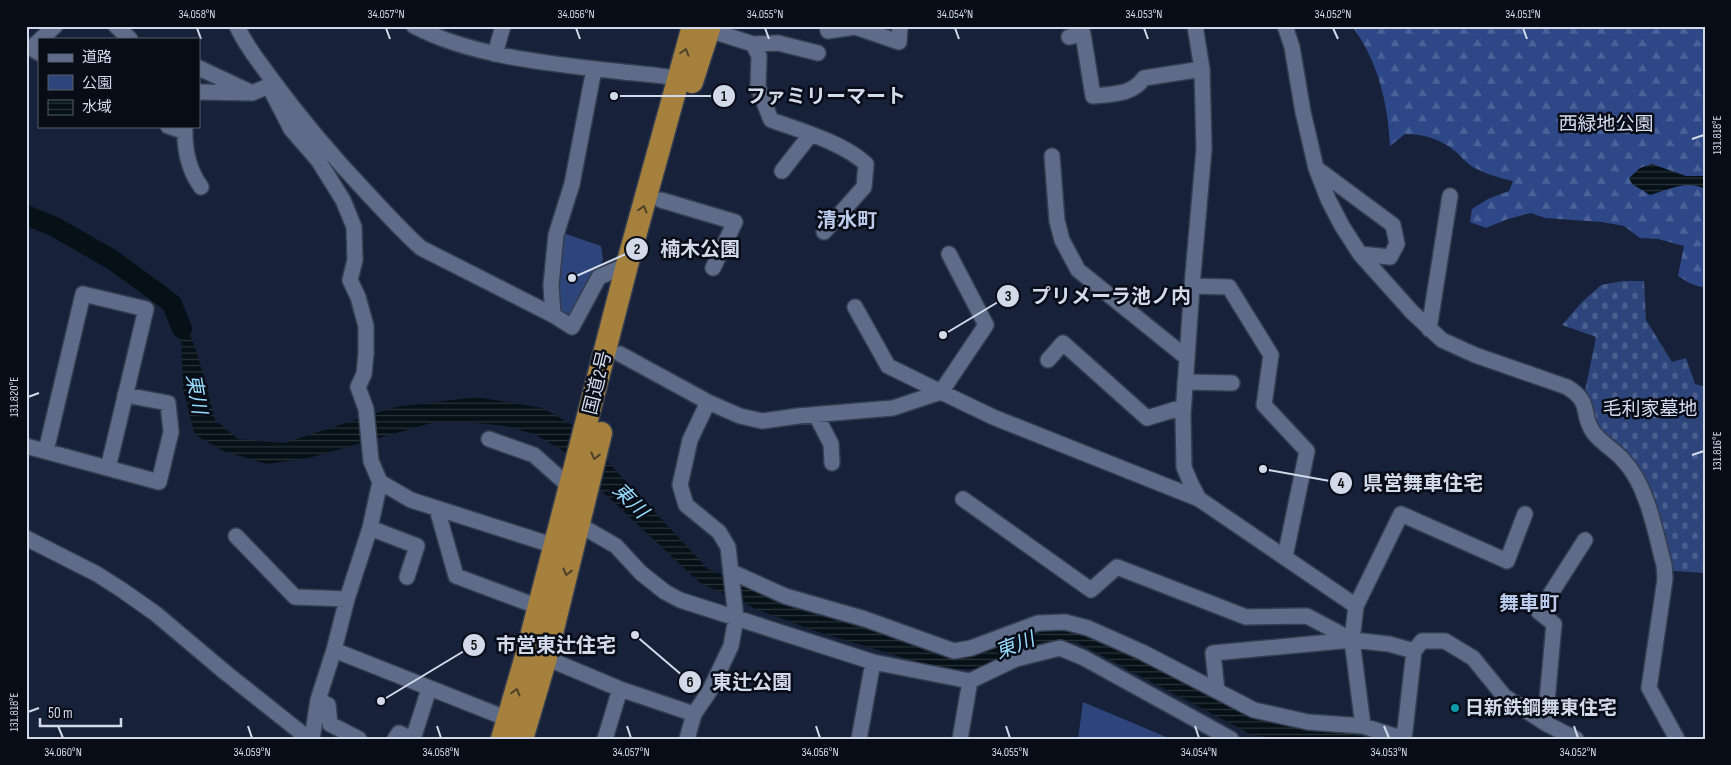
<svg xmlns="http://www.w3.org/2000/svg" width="1731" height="765" font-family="'Sofia Sans Condensed','Noto Sans JP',sans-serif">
<defs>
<pattern id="forest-firs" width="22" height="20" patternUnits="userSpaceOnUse" patternTransform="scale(1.25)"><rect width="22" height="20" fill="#2e4887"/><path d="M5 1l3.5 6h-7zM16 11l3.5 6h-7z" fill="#4b6298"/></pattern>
<pattern id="cemetery-stones" width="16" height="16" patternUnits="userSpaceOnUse" patternTransform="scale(1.25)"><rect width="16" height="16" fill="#2d457b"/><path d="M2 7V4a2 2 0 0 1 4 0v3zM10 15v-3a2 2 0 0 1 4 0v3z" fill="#4b5f8e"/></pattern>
<pattern id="water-rules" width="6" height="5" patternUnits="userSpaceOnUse" patternTransform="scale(1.25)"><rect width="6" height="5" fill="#051117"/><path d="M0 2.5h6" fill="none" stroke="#293339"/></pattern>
</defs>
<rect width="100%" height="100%" fill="#17223a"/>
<path fill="url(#forest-firs)" d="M1352 26H1705V287C1695 287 1686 281 1678 276L1684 246 1658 239 1640 238 1624 226 1602 222 1545 218 1531 213 1508 219 1486 228 1470 222 1472 209 1488 199 1509 191 1513 181C1499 178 1486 174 1473 167 1466 163 1461 156 1455 151 1440 139 1424 134 1405 134L1390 146C1388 103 1378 61 1352 26Z"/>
<path fill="url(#cemetery-stones)" d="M1623 281H1644L1646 320 1672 362 1686 358 1695 384 1705 387V573L1674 571 1667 584 1642 479 1593 427 1584 396 1596 337 1562 325 1582 302 1601 285Z"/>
<path fill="#2d457b" d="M560 232 601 246 603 259 572 323 556 314Z
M1083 702 1171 739H1078Z"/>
<path fill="url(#water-rules)" d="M1652 164 1686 176H1705V189C1688 179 1668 190 1650 195L1632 184 1629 178 1640 168Z
M172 304 193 341 203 373 215 420 238 439 284 443 395 407 476 397 543 408 574 426 708 569 811 613 968 658 1037 630 1072 629 1169 671 1257 717 1376 739H1283L1252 735 1076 642H1044L978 669H941L815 631 756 609 699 582 605 494 562 450 534 434 505 426 468 422H435L309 458 267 464 223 451 195 435 183 390 181 333Z"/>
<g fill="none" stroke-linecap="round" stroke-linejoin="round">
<path stroke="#051117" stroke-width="20" d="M26 215 55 227 111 259 158 293 172 304 182 329"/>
<g stroke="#353d51" stroke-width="18">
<path id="minor" d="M116 26 130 39
M237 26C245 45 258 60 270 77 300 118 333 157 368 194 385 212 402 231 421 248L553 315 572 327 599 277 627 265
M414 26C470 56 552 64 615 71 639 74 664 75 688 80
M827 26 828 31 855 27 899 42 900 26
M1195 26 1202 69 1204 149 1192 286 1183 415 1184 467 1191 484 1199 499
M1285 26 1292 47 1303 112 1316 168 1328 199 1342 226 1360 254 1412 312 1442 340 1475 355 1567 387C1593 403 1580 413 1593 432 1602 444 1615 450 1624 461 1648 487 1655 532 1664 565L1665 579 1649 688 1677 739
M709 30 753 44 778 43 818 53
M1069 37 1083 34 1093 96C1113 94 1132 95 1144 78L1202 69
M41 39 55 26
M39 41 31 48 39 53
M753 44 759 56 758 87 771 120C799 130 844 143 866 164L864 187 824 232
M495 54 503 26
M199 68 248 91
M269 86 291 129 318 160 343 200 354 227 355 260 350 280 358 297 366 326V353L364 374 358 387 366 409 371 461 380 482 370 528 347 599 334 650 318 700 312 739
M199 92 252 93 269 86 276 85
M168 126 185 132
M185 126C184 149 188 169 201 187
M1052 156 1057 221 1062 240 1078 270 1187 358
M1316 168 1393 225 1397 244 1390 257 1360 254
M782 171 811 134
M661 200 735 222 713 268
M1192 286 1229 287 1271 355 1264 405 1307 451 1285 557
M855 307 888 366 941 392 986 325 949 254
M553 315 551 285 556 235 572 184 594 69
M1429 329 1450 196
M620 354 708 402 740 416 762 421 798 416 893 408 941 392 993 417 1199 499 1356 606
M1048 360 1063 343 1147 418 1183 407
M1185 382 1232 383
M816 415 831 444 832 463
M489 439 534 455 570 487 572 493
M26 446 159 482 171 432 168 403 125 395
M46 451 83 294 146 309 108 468
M380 482 411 500 555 546
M963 499 1091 590 1117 567 1246 617 1307 616 1352 640
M437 509 456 576 539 607
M1525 514 1507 561 1401 514 1356 606 1352 640 1363 726 1404 739 1414 651 1422 641H1445L1473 658 1504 696 1545 723 1576 739
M576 518 578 524 616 546 641 573 665 592 680 600 873 662 970 681 1016 659 1060 648 1084 658 1231 739
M370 528 417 546 407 577
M236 536 295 597 347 599
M26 538 97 574 122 590 156 614 226 673 309 739
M732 572 785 596 865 619 954 651 971 648 1038 623 1065 622 1088 628 1142 652 1254 710 1308 722 1363 726
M334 650 508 719
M546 658 620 689 694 714
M1217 691 1213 653 1352 640 1389 644 1414 651
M318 700 328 705 330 724 359 739
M1545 723 1554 624 1539 612 1585 540
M395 739 399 733 412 739
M413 739 429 689
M605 739 620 689
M687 739 694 714 709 692 731 646 736 618 728 547 719 532 686 505 680 485 690 440 708 402
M859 739 873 662
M960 739 970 681"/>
</g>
<g stroke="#353d51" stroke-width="25">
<path id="highway" d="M692 82 710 26
M502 739 526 656 627 265 693 26
M522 739 546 658 601 433"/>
</g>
<use href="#minor" stroke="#5e6c89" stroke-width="15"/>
<use href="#highway" stroke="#a5813d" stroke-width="22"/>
</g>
<defs><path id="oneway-chevron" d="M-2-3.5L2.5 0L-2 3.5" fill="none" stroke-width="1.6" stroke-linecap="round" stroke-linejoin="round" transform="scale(1.25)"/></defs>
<g stroke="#4e4128">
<use href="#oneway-chevron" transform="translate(685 52) rotate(-74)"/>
<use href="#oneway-chevron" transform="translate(643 209) rotate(-75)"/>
<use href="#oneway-chevron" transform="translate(595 456) rotate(104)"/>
<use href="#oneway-chevron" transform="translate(567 572) rotate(104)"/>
<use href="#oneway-chevron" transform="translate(516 692) rotate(-75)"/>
</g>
<path fill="none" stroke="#d2daea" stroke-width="2" d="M197 28 201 39M386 28 390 39M576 28 580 39M765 28 769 39M955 28 959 39M1144 28 1148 39M1333 28 1338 39M1523 28 1527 39M1692 139 1704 135M28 397 39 393M1692 455 1704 451M28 712 39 708M58 726 63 738M248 726 252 738M437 726 441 738M627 726 631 738M816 726 820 738M1006 726 1010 738M1195 726 1199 738M1384 726 1389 738M1574 726 1578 738"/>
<circle fill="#0f9aa8" stroke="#070c17" stroke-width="2" cx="1455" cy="708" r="5"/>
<g text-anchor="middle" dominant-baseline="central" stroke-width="5" stroke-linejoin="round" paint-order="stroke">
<g font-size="19" fill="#d6dff2" stroke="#070c17">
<text x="1606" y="124">西緑地公園</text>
<text x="1650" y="409">毛利家墓地</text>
</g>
<g font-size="19" fill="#d2daea" stroke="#070c17">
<text transform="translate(598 383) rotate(-76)">国道2号</text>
</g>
<g font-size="19" font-weight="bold" fill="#d2daea" stroke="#070c17" text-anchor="start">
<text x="1465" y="708">日新鉄鋼舞東住宅</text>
</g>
<g font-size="20" font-weight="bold" fill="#bbcbeb" stroke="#070c17">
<text x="847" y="221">清水町</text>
<text x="1529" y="604">舞車町</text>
</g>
<g font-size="20" font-style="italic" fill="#97dcfe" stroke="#070c17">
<text transform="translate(196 394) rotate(80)">東川</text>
<text transform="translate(630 501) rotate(45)">東川</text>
<text transform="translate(1015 646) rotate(-21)">東川</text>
</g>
</g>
<path fill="none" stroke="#d2daea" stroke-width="2" d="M614 96L724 96M572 278L637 249M943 335L1008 296M1263 469L1341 483M381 701L474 645M635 635L690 682"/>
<g fill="#d2daea" stroke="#070c17" stroke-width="2">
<circle cx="614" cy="96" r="5"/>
<circle cx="572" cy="278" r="5"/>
<circle cx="943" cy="335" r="5"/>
<circle cx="1263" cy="469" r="5"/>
<circle cx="381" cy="701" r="5"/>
<circle cx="635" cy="635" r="5"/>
<circle cx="724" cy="96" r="12"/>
<circle cx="637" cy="249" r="12"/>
<circle cx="1008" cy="296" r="12"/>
<circle cx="1341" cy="483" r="12"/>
<circle cx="474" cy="645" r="12"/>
<circle cx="690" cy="682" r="12"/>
</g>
<g font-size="15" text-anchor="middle" font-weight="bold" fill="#111">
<text x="724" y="101">1</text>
<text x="637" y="254">2</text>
<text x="1008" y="301">3</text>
<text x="1341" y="488">4</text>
<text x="474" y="650">5</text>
<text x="690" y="687">6</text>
</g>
<g font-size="20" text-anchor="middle" font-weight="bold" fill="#d2daea" stroke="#070c17" stroke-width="5" stroke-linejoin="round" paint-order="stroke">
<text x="826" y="103">ファミリーマート</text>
<text x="700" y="256">楠木公園</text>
<text x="1111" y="303">プリメーラ池ノ内</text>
<text x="1423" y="490">県営舞車住宅</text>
<text x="556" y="652">市営東辻住宅</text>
<text x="752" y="689">東辻公園</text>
</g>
<rect width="1731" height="765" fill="none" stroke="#070c17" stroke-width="55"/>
<rect x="38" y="38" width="162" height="90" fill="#070c17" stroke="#585e6b"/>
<rect x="48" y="54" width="25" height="8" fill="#5e6c89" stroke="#585e6b"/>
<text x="82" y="62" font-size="15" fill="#d2daea">道路</text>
<rect x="48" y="75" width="25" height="15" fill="#2d457b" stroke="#585e6b"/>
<text x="82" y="88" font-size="15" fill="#d2daea">公園</text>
<rect x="48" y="100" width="25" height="15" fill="url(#water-rules)" stroke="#585e6b"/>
<text x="82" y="112" font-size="15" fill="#d2daea">水域</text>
<path d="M40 718v8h81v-8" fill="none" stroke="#d2daea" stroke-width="2.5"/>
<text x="48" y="718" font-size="15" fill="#d2daea" stroke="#070c17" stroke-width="4" paint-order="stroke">50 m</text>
<rect x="28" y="28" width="1676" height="710" fill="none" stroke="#d2daea" stroke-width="2"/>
<g font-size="12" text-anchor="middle" fill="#d2daea">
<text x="197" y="18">34.058°N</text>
<text x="386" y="18">34.057°N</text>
<text x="576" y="18">34.056°N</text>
<text x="765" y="18">34.055°N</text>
<text x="955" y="18">34.054°N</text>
<text x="1144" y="18">34.053°N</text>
<text x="1333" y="18">34.052°N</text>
<text x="1523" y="18">34.051°N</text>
<text transform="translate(1717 135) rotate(-90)" y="4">131.818°E</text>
<text transform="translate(14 397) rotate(-90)" y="4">131.820°E</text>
<text transform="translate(1717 451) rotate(-90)" y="4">131.816°E</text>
<text transform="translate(14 712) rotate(-90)" y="4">131.818°E</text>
<text x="63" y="756">34.060°N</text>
<text x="252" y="756">34.059°N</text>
<text x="441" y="756">34.058°N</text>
<text x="631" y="756">34.057°N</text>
<text x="820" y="756">34.056°N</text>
<text x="1010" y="756">34.055°N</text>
<text x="1199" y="756">34.054°N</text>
<text x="1389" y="756">34.053°N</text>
<text x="1578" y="756">34.052°N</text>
</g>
</svg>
